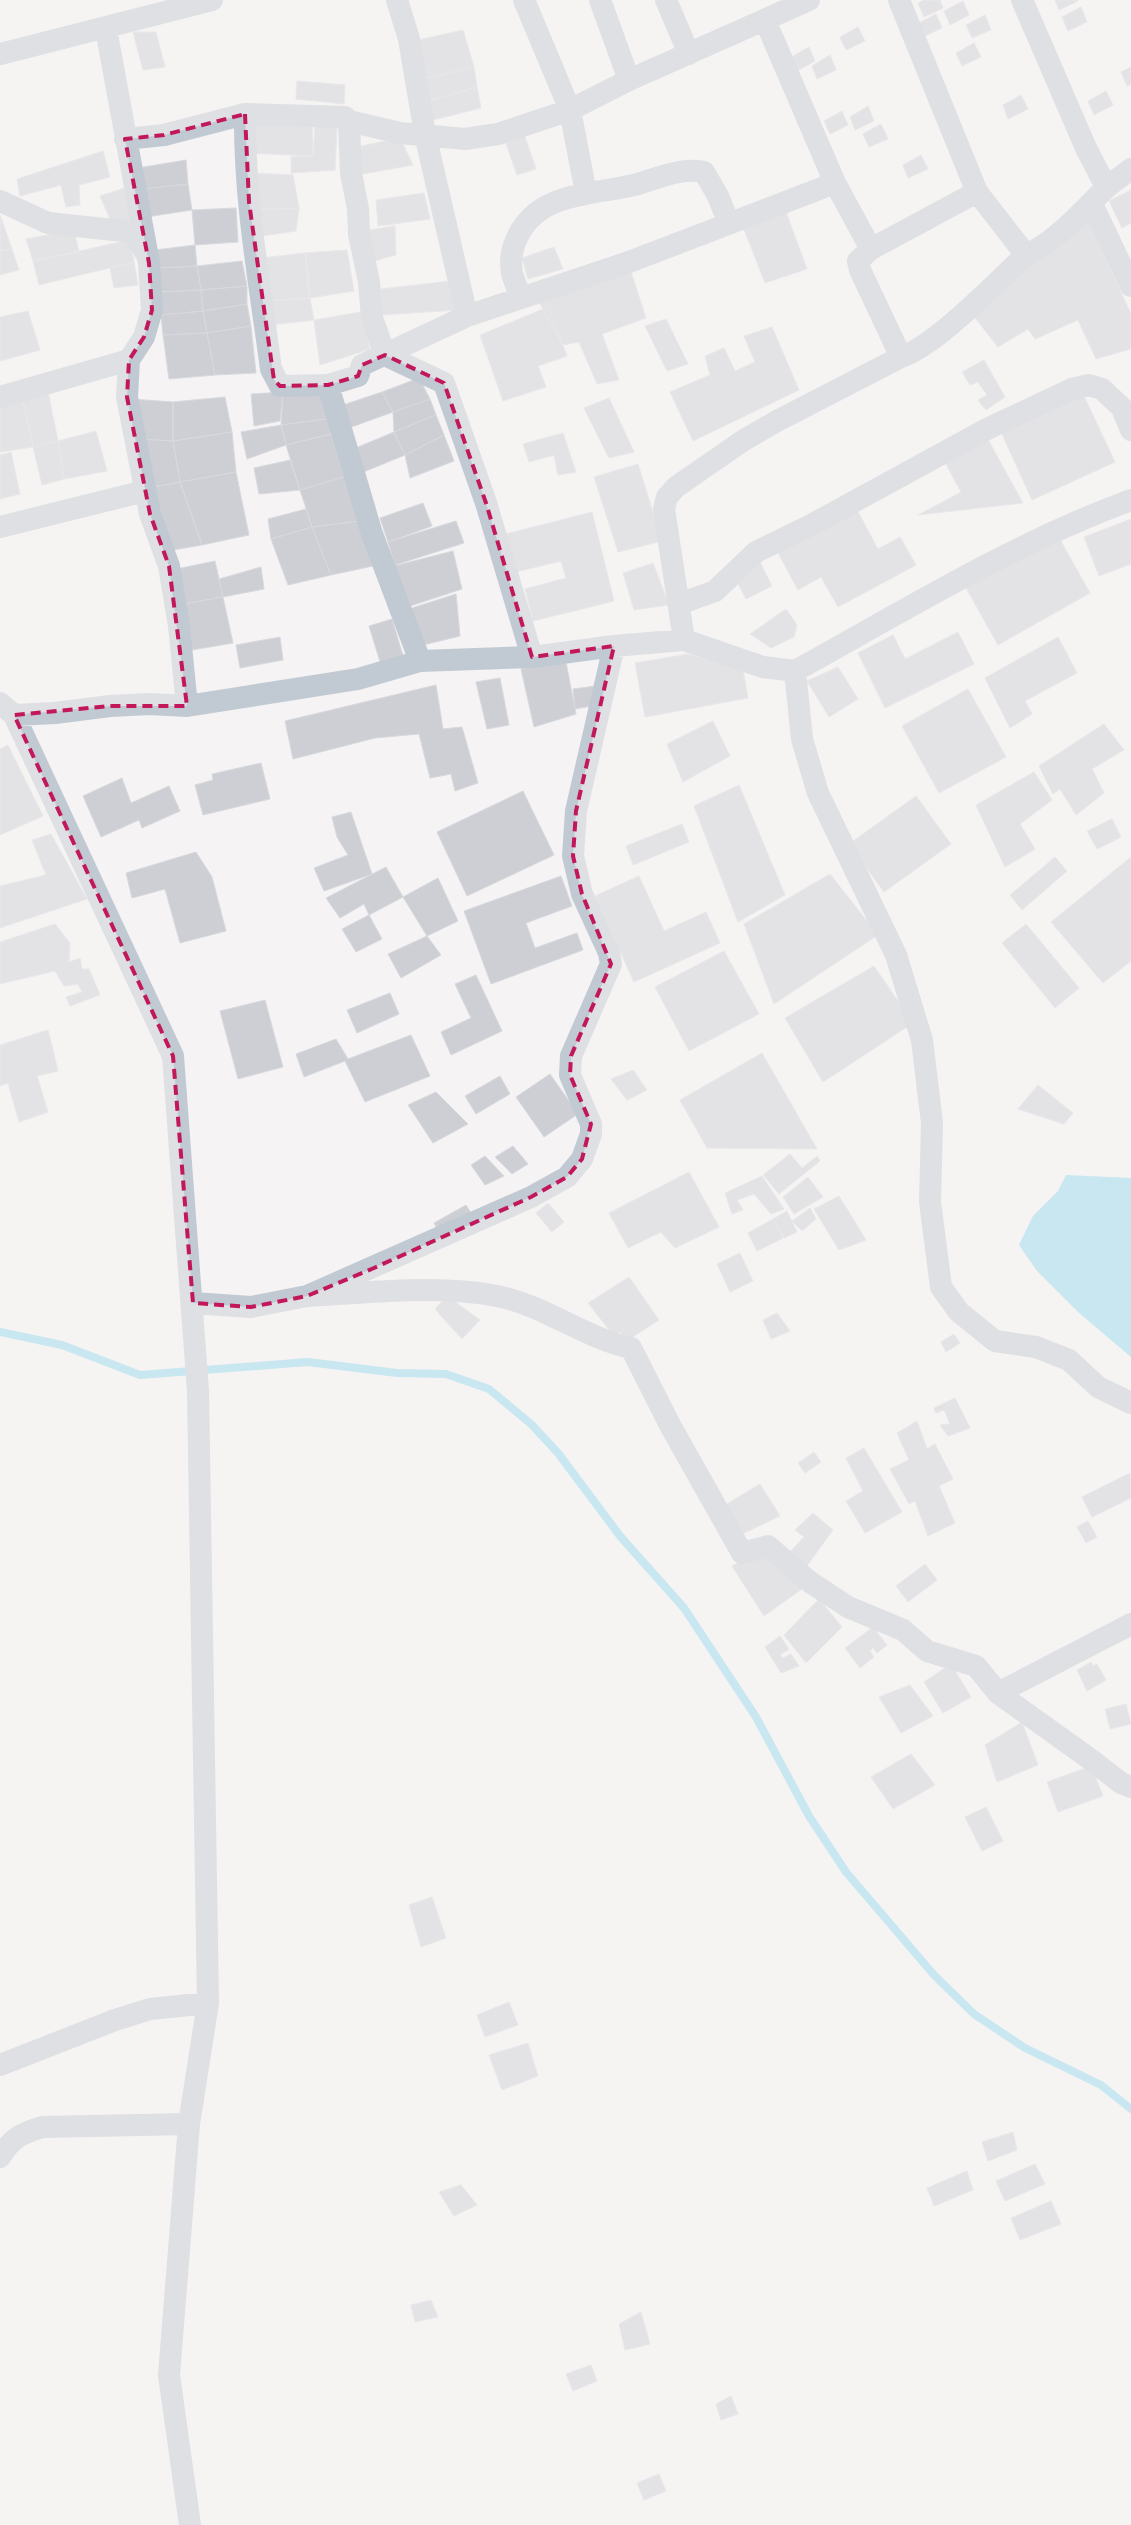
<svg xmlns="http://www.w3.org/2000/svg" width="1131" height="2525" font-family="Cabin,sans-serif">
<rect width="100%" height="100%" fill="#f5f3f3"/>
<path fill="#90daee" d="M1066 1175 1131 1178V1357L1078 1312 1037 1271 1019 1245 1033 1216 1058 1191Z"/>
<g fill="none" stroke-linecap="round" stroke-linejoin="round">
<path stroke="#90daee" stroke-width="8" d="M0 1332 62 1345 140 1375 308 1362 397 1373 446 1374 489 1389 531 1424 558 1453 620 1536 684 1608 756 1717 809 1816 846 1872 934 1975 974 2014 1025 2048 1101 2085 1131 2109"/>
</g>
<path fill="#cdcfd5" stroke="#d7d9de" d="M924 0H940L943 8 924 17 918 3Z
M1055 0H1078V1L1059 10Z
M963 1 969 15 950 25 944 11Z
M1081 7 1087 22 1068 31 1062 17Z
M936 14 942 28 923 37 917 24Z
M985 15 991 30 972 38 966 25Z
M858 27 865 41 846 50 840 37Z
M463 30 474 67 422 79 414 41Z
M133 32H156L165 67 143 70Z
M974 43 981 57 962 66 956 53Z
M809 47 815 61 797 71 791 57Z
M830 55 836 70 817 79 812 66Z
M474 67 477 87 428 101 422 79Z
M1131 67V84L1127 86 1121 72Z
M297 81 345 85 344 104 296 99Z
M477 87 481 108 433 120 428 101Z
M1106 91 1113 105 1094 115 1088 101Z
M1021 95 1028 109 1008 119 1003 105Z
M868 106 874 121 855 130 850 117Z
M842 111 848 125 830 134 824 121Z
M247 119 312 121 313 156 247 153Z
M881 124 888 139 869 147 863 134Z
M315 126 337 127 335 170 291 173V157L313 156Z
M523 131 536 169 517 175 504 138Z
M400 138 413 165 357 175 352 148Z
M103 151 110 177 79 185 80 205 66 207 61 185 20 196 17 179Z
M921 155 928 169 908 178 903 165Z
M186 160 188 184 143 189 138 168Z
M252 173 293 175 299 208 253 210Z
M188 184 192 210 146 217 143 189Z
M128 187 132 220 113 226 100 196Z
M1131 190V223L1122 228 1109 201Z
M424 193 430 219 378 226 376 200Z
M236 208 238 242 195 245 192 210Z
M299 208 296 231 256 237 253 210Z
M786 212 807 269 765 283 743 227Z
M0 215 12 249 0 251Z
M1086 215 1131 314V349L1096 359 1078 320 1035 339 1028 329 998 347 972 314Z
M395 226 396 255 370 262 363 231Z
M74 230 79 252 33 261 26 239Z
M130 240 134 262 39 285 33 261Z
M195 245 197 266 157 268 155 250Z
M554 247 563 269 528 279 522 258Z
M12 249 19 270 0 275V251Z
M347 250 354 291 310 298 305 253Z
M305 253 310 298 266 301 261 258Z
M242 261 247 286 201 290 197 266Z
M134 262 138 285 114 288 110 268Z
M197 266 201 290 157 292V268Z
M631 272 646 318 602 334 619 380 597 384 579 342 563 345 539 302Z
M451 281 458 310 380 315 381 289Z
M247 286V304L203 311 201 290Z
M201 290 203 311 161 315 157 292Z
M310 298 314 320 270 325 266 301Z
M247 304 251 326 207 333 203 311Z
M548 307 567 356 538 366 546 387 503 401 480 335Z
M28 311 40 350 0 361V317Z
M203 311 207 333 163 335 161 315Z
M361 312 370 349 320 365 314 320Z
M666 319 688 364 667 371 645 326Z
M251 326 256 373 215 375 207 333Z
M772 327 799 390 693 441 670 392 710 375 705 356 724 348 735 371 755 362 744 336Z
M207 333 215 375 169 379 163 335Z
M984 360 1005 397 986 410 978 400 987 395 978 382 970 385 962 372Z
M419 378 430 399 393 412 382 392Z
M47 387 58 441 33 447 22 395Z
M322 389 333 418 281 425 283 392Z
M283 392 280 421 254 426 251 394Z
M382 392 393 412 346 429 340 406Z
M1083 394 1115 462 1032 500 1001 432Z
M22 395 33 447 0 452V401Z
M225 397 232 432 173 441V402Z
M609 398 634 452 609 458 584 408Z
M131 399 173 402V441L140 439Z
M430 399 436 415 394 432 393 412Z
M436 415 444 435 405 455 394 432Z
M333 418 331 434 286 445 281 425Z
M281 425 286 445 247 459 241 432Z
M96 431 107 471 64 479 58 441Z
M232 432 236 472 180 482 173 441Z
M394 432 405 455 361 473 351 450Z
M563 433 576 472 558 475 554 455 529 462 523 444Z
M331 434 344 477 300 490 286 445Z
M985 434 1023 503 918 515 961 492 942 457Z
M444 435 454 461 410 478 405 455Z
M140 439 173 441 180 482 149 488Z
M58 441 64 479 42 485 33 447Z
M11 452 20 494 0 499V455Z
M290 460 300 490 259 494 254 468Z
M638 464 662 541 618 552 594 477Z
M236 472 249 535 202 545 180 482Z
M344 477 358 521 312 527 300 490Z
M180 482 202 545 167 551 149 488Z
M423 503 432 526 388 542 380 518Z
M856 508 878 549 900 537 916 565 838 607 821 577 798 590 777 551Z
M306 509 312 527 271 539 268 519Z
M592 512 614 601 533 621 525 589 566 578 561 561 516 572 506 534Z
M1131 519V564L1099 576 1084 537Z
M358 521 373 566 331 575 312 527Z
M456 521 464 543 395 565 388 542Z
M312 527 331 575 288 585 271 539Z
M1058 536 1090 593 998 645 966 588Z
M453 551 462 589 407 607 394 566Z
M215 561 223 597 177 605 172 570Z
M760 562 772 586 746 599 734 576Z
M653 563 669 605 634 610 623 573Z
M261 567 264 589 223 597 219 579Z
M456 594 460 636 419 646 409 609Z
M223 597 233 643 186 651 177 605Z
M786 609 797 625 794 637 771 648 750 634Z
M392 619 404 659 381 665 369 626Z
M958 632 974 664 885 708 858 653 893 635 905 659Z
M280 637 283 660 240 668 236 645Z
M1058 637 1077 673 1025 701 1032 714 1010 728 985 678Z
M688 654 743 670 748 698 645 717 635 663Z
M566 662 576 714 534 727 521 669Z
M838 667 858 699 829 717 807 681Z
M500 678 509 725 487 729 476 682Z
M436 685 443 729 462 727 478 783 455 791 451 774 430 778 419 734 375 738 293 759 285 721Z
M596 686 598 705 575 709 573 689Z
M968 689 1006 757 939 793 902 726Z
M713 721 730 756 683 782 667 744Z
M1104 724 1124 750 1092 769 1104 793 1076 815 1060 789 1053 794 1039 766Z
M8 745 43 816 0 835V749Z
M261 763 270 799 203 815 195 785 213 780 212 774Z
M1034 772 1052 800 1020 824 1035 849 1005 867 976 805Z
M122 778 131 803 169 786 180 811 142 828 139 820 101 837 83 796Z
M739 785 785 895 738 922 694 806Z
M523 791 554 855 467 896 437 832Z
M916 796 951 844 884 892 849 844Z
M351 812 372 874 324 891 314 868 348 855 337 837 332 817Z
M1112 819 1121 837 1097 849 1087 831Z
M682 824 689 842 633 865 626 846Z
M51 834 87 899 0 928V886L46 875 32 840Z
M196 852 212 877 226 931 180 943 165 889 132 898 126 873Z
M1055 857 1067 871 1022 910 1010 895Z
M1131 857V961L1103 983 1051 922Z
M386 867 403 897 369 915 364 904 340 918 326 898Z
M830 874 878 935 774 1004 744 924Z
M561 876 572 906 526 923 535 948 577 933 583 950 491 984 464 911Z
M639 876 664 931 706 912 720 943 634 982 595 896Z
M438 878 458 921 427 936 403 897Z
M369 915 382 939 356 952 342 929Z
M55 924 70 943 69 962 80 958 82 969H89L100 995 70 1006 66 997 82 992 78 984 64 986 55 971 0 984V942Z
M1026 924 1079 988 1055 1008 1002 943Z
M427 936 441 955 401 978 388 954Z
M724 951 759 1014 689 1051 655 987Z
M874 966 913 1023 823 1082 785 1018Z
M476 975 502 1031 451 1055 441 1032 471 1018 455 984Z
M390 993 399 1014 357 1033 347 1010Z
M265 1000 283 1067 238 1079 220 1011Z
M48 1030 58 1071 37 1076 48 1112 19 1122 8 1083 0 1086V1045Z
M411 1035 430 1076 365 1102 345 1061 304 1077 296 1054 336 1039 348 1059Z
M762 1053 817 1149 707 1148 680 1100Z
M633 1070 647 1090 627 1100 611 1079Z
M550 1074 578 1114 544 1137 516 1097Z
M500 1076 510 1094 476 1114 465 1096Z
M1038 1085 1073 1113 1064 1124 1018 1109Z
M436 1092 468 1124 433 1143 408 1105Z
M513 1146 528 1164 512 1174 495 1157Z
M790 1154 802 1168 817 1156 820 1161 779 1194 763 1175Z
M485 1156 504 1176 485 1185 471 1165Z
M689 1172 719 1227 675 1248 661 1232 628 1248 609 1213Z
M762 1176 784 1209 771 1214 754 1194 737 1200 743 1210 732 1214 725 1193Z
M808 1177 823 1197 794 1214 783 1197Z
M839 1196 866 1240 839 1250 814 1209Z
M548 1203 564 1222 552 1232 536 1213Z
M466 1205 480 1227 446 1246 434 1223Z
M810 1208 816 1219 802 1231 792 1221Z
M787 1211 797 1232 784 1238 773 1219Z
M773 1219 783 1238 757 1251 748 1233Z
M740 1253 753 1281 730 1292 717 1264Z
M629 1277 659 1320 628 1340 620 1332 614 1336 588 1303Z
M447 1296 480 1320 462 1339 435 1309Z
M777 1313 790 1331 771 1339 763 1320Z
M954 1334 960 1343 946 1352 941 1342Z
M955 1398 970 1428 948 1436 940 1425 950 1424 944 1410 936 1413 934 1408Z
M917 1421 927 1449 935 1444 953 1479 939 1486 955 1523 928 1536 915 1501 909 1504 890 1469 909 1460 897 1433Z
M864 1448 902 1512 865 1533 846 1501 863 1491 846 1458Z
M814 1452 821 1462 805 1473 798 1463Z
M1130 1473 1131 1498 1092 1517 1082 1497Z
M760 1484 780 1516 740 1535 722 1507Z
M813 1513 833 1530 804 1570 787 1555 804 1537 795 1530Z
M1088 1521 1097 1537 1086 1543 1077 1527Z
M762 1550 802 1589 764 1616 732 1566Z
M925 1564 937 1580 908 1602 896 1586Z
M819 1599 842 1627 806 1663 784 1635Z
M873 1627 887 1645 877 1653 873 1648 870 1651 874 1657 860 1668 845 1648Z
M780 1636 789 1649 780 1655 783 1658 791 1654 799 1666 781 1673 765 1647Z
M1091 1662 1093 1666 1097 1664 1106 1680 1087 1691 1077 1670Z
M951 1664 971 1697 943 1713 924 1682Z
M910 1685 933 1716 901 1733 879 1697Z
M1126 1704 1131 1724 1110 1729 1105 1709Z
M1022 1722 1038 1765 997 1782 985 1745Z
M911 1754 935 1785 893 1809 871 1777Z
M1091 1766 1103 1796 1058 1812 1047 1782Z
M986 1807 1003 1841 982 1851 965 1817Z
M432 1897 446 1938 421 1947 409 1905Z
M509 2002 518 2025 485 2037 477 2015Z
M528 2043 538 2076 502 2090 489 2055Z
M1013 2132 1017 2150 988 2161 982 2142Z
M1035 2164 1045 2184 1005 2201 996 2181Z
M967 2171 973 2190 934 2206 927 2188Z
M461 2185 477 2205 454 2216 439 2192Z
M1051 2201 1061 2224 1020 2240 1011 2218Z
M431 2300 438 2317 415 2322 411 2305Z
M641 2312 650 2344 625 2350 619 2324Z
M591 2365 597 2381 573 2391 566 2374Z
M731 2396 738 2414 721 2420 716 2404Z
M659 2474 666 2491 644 2500 637 2483Z"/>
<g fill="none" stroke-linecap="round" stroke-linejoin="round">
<path stroke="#c1cad2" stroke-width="22" d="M397 0 409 39 425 134 467 316
M524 0 570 110 586 193
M600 0 629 80
M666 0 689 54
M899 0 977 192 1026 255
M1022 0 1086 148 1106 187
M765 20 835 183 871 249
M106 29 149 263 152 310 144 337 129 360 127 397 150 514 169 566 179 626 187 706
M0 54 212 0
M245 114C244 200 260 285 271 369L280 386 328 385 358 376 362 365 467 316 629 262 835 183
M349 121 351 173 358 209 359 234 369 282 372 318 385 355 444 383 486 503 532 657
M125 139 164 135 245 114 345 117 349 121 400 133 465 139 498 134 570 110 629 80 809 0
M0 201 48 223 133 232 145 252
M1092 204 1131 286
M521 298C518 290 514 281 512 273 510 261 512 247 518 236 539 192 592 195 634 185 657 179 680 167 704 172L718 196 729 224
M901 357 860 270 858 261 871 249 977 192
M328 385 372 534 420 661
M0 397 129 360
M0 527 145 491
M679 604 715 591 756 552 813 524 987 429 1072 389 1089 385 1102 389 1122 408 1131 430
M684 640 664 509 667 497 676 487 744 440 777 421 901 357C937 345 996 282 1026 255 1057 241 1082 211 1106 188 1114 181 1123 175 1131 169
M795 671 802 739 818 793 896 955 922 1040 932 1123 930 1202 941 1287 959 1312 995 1341 1036 1347 1069 1360 1098 1387 1131 1403
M0 703 14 715 173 1056 198 1391 208 2003 189 2124 169 2375 190 2525
M14 715 55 713 110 706 149 704 187 706 358 679 420 661 532 657 614 646 684 640 763 667 795 671C902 612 1016 542 1131 500
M307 1296C368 1293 437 1284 497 1296 544 1305 584 1338 631 1348L671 1427 742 1553 768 1546 810 1582 848 1607 903 1630 927 1651 976 1666 998 1693 1090 1759 1121 1783 1131 1787
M193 1303 251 1307 307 1296 531 1197 567 1177 582 1159 591 1134V1124L570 1075 571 1056 611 964 609 953 582 894 573 856 576 811 614 646
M998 1693 1131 1624
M0 2065 115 2020 150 2009 208 2003
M0 2157C12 2138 20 2134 42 2127L189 2124"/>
</g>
<path d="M0 0H1131V2525H0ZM245 114 249 202 274 380 280 386 328 385 358 376 362 365 385 355 444 383 486 503 532 657 614 646 576 811 573 856 582 894 611 964 571 1056 570 1075 591 1124 582 1159 567 1177 531 1197 374 1268 307 1296 251 1307 193 1303 173 1056 14 715 110 706H187L169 566 150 514 127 397 129 360 144 337 152 310 149 263 125 139 164 135Z" fill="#f5f3f3" fill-opacity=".55" fill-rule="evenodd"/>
<path fill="none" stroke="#c2185b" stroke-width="4" stroke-dasharray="10 6" stroke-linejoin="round" d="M245 114 249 202 274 380 280 386 328 385 358 376 362 365 385 355 444 383 486 503 532 657 614 646 576 811 573 856 582 894 611 964 571 1056 570 1075 591 1124 582 1159 567 1177 531 1197 374 1268 307 1296 251 1307 193 1303 173 1056 14 715 110 706H187L169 566 150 514 127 397 129 360 144 337 152 310 149 263 125 139 164 135Z"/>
</svg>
